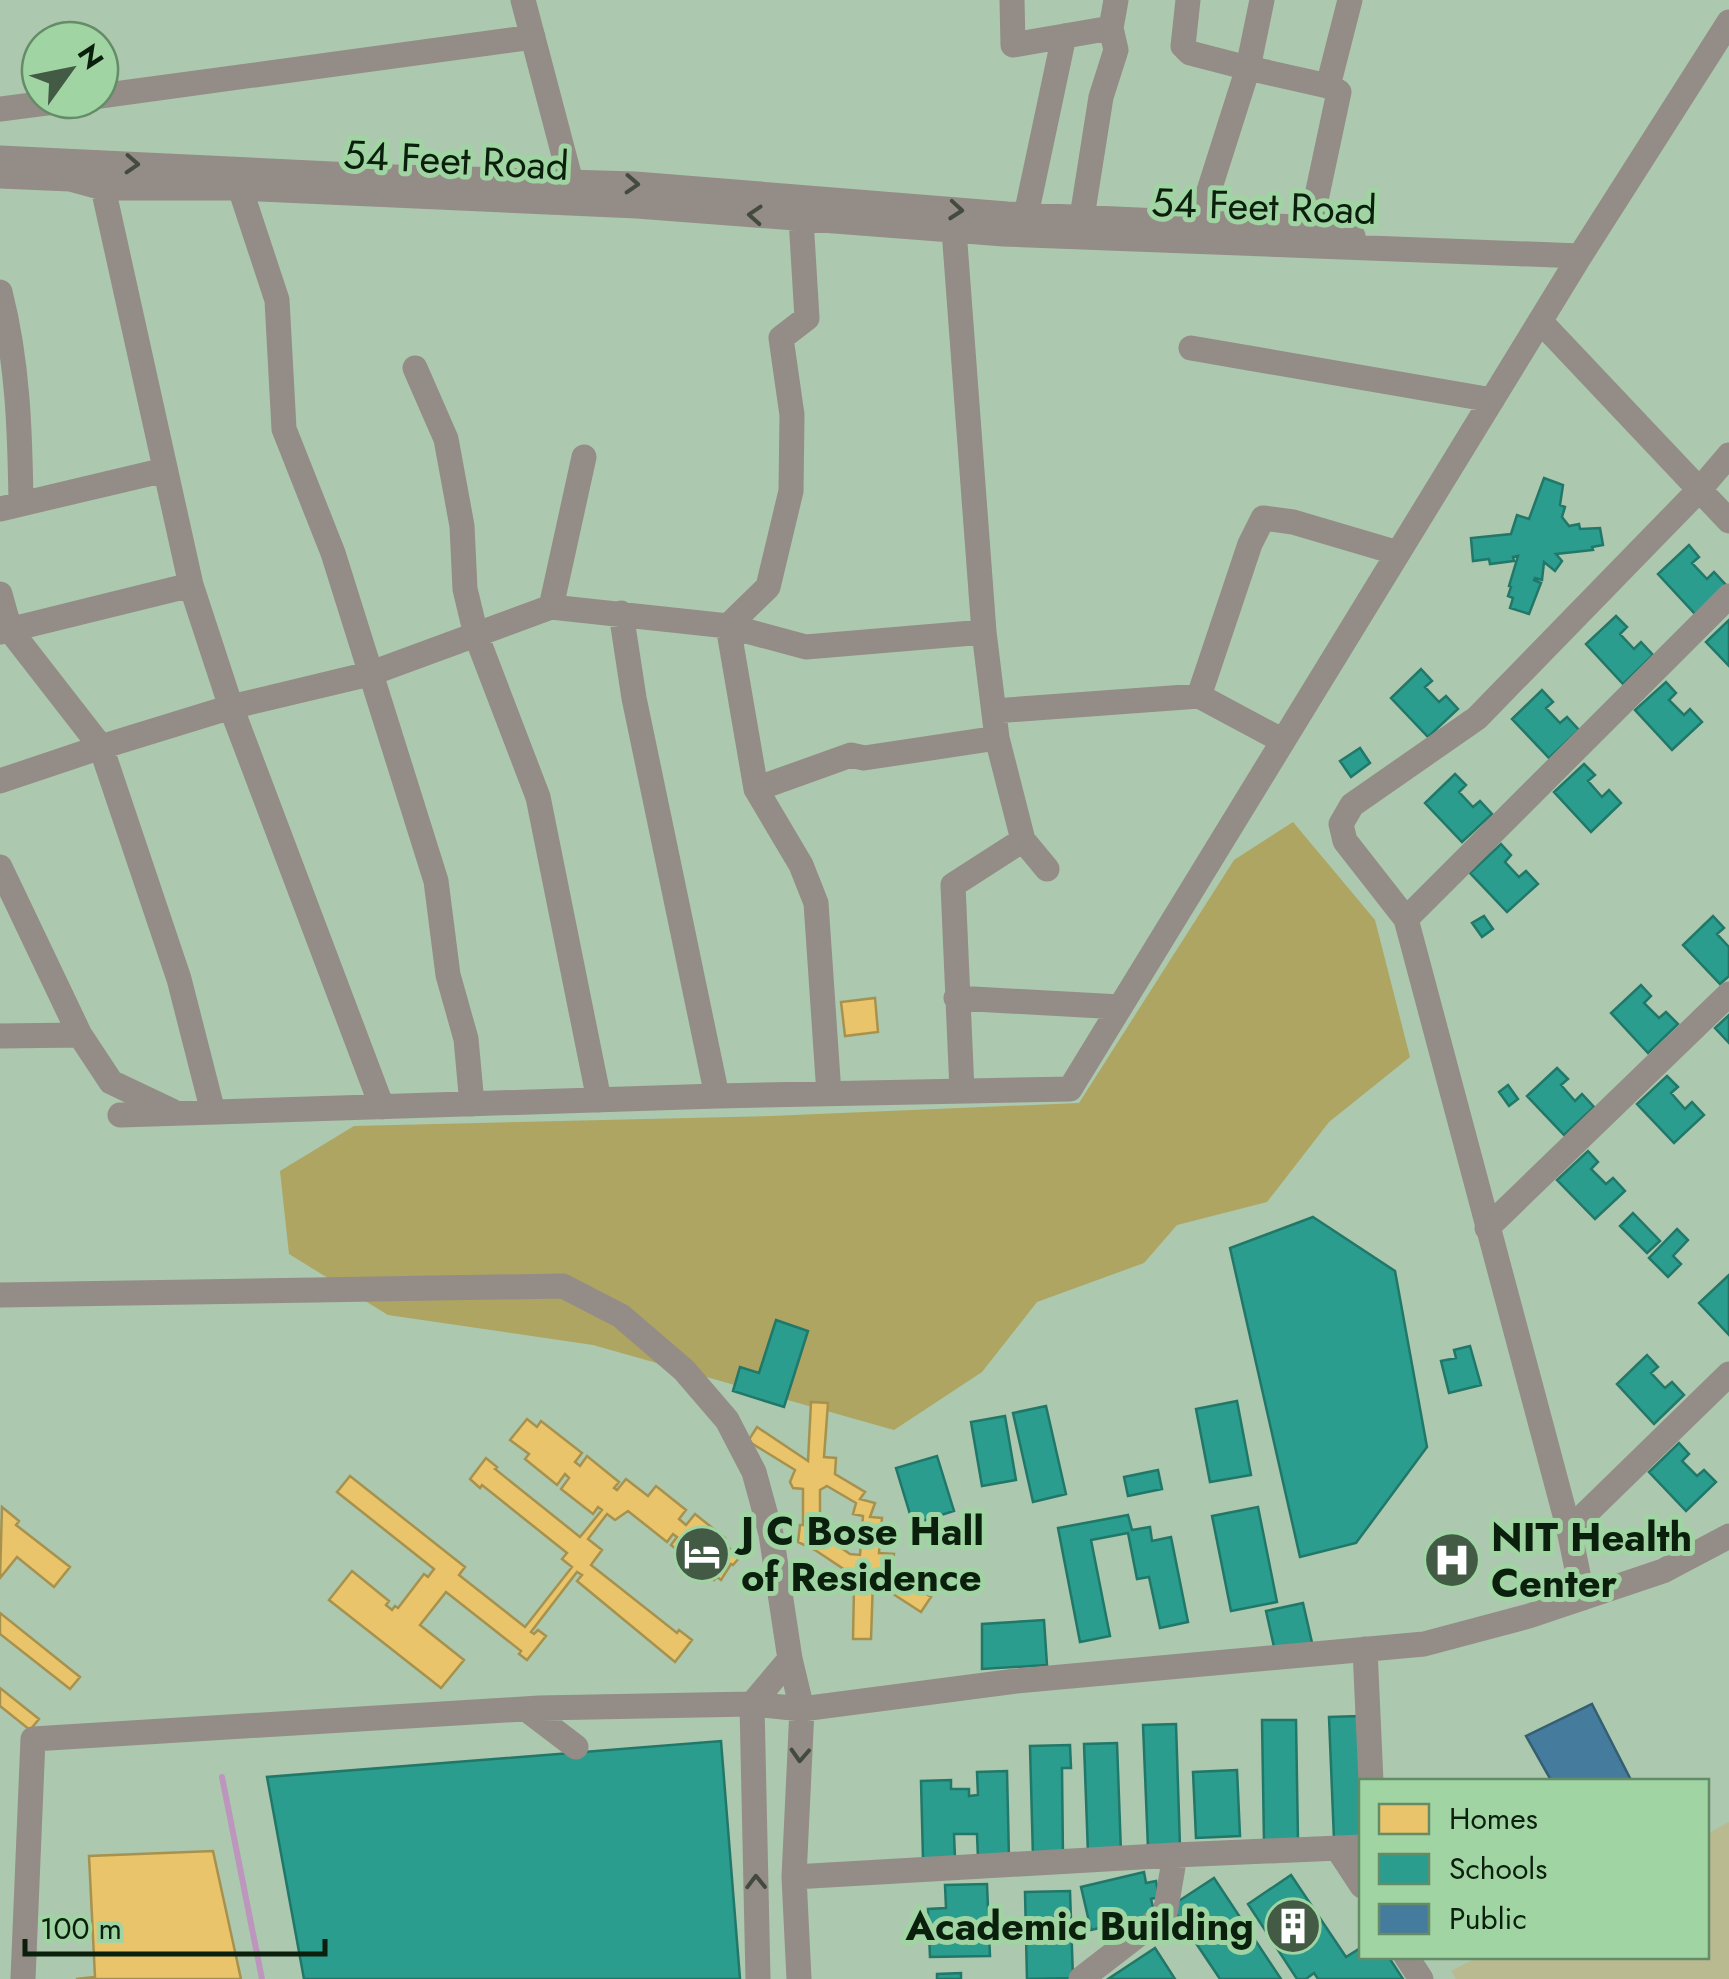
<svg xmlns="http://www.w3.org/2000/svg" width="1729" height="1979" font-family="Jost,sans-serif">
<rect width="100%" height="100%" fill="#acc8ae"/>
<path fill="#baba91" d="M1729 1822V1979H1456L1451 1971 1478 1957 1706 1956 1707 1834Z"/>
<path fill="#ada561" d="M1293 822 1375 920 1410 1057 1329 1122 1267 1202 1177 1225 1144 1263 1037 1302 982 1372 894 1430 593 1345 388 1315 289 1254 280 1171 354 1126 771 1116 1079 1103 1234 860Z"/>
<path fill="#e9c46a" stroke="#a6924e" stroke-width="2.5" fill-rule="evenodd" d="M875 998 878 1032 845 1036 841 1002Z
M811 1402 828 1403 824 1457 836 1458 835 1474 865 1492 860 1499 875 1503 870 1517 882 1518 879 1553 894 1554 892 1573 931 1597 921 1612 873 1581 871 1639H853L854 1587H847L848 1572 815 1550 798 1542 800 1525H803V1489L793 1488 790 1482 795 1470 748 1441 757 1427 808 1461ZM827 1486 856 1503 853 1514 863 1516 860 1555 850 1554 824 1536 825 1527H820V1490Z
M527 1419 537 1427 541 1421 582 1453 575 1462 580 1466 587 1456 619 1482 614 1488 617 1490 626 1479 648 1496 656 1486 686 1510 679 1519 686 1525 695 1514 725 1538 717 1549 723 1554 728 1547 740 1557 733 1565 731 1564 721 1580 717 1577 714 1580 708 1575 715 1566 711 1563 704 1572 671 1545 677 1537 673 1534 667 1542 628 1511 615 1520 607 1514 588 1539 602 1550 591 1565 677 1633 679 1630 692 1640 675 1662 577 1581 582 1575 577 1572 531 1632 534 1634 538 1630 546 1636 527 1660 519 1654 521 1651 446 1592 420 1625 464 1660 441 1688 329 1600 352 1571 389 1601 386 1605 392 1610 395 1606 398 1608 424 1574 428 1577 434 1569 337 1492 350 1476 465 1567 459 1575 525 1627 572 1567 562 1559 567 1553 482 1485 480 1488 470 1479 486 1458 497 1467 495 1469 580 1537 602 1510 598 1507 593 1514 561 1489 569 1478 565 1474 557 1485 525 1459 529 1454 510 1440Z
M2 1507 19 1521 16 1525 70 1567 54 1587 17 1557 0 1578Z
M0 1613 80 1677 70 1689 0 1634Z
M0 1688 39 1719 30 1730 0 1706Z
M213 1851 241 1979H76L95 1977 89 1856Z"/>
<path fill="#2a9d8f" stroke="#217768" stroke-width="2.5" d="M1544 478 1563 485 1560 505 1565 507 1562 517 1569 526 1579 524 1580 529 1600 528 1603 545 1592 547 1593 550 1556 554 1562 561 1555 571 1544 562 1542 580 1535 578 1534 580 1541 583 1529 614 1510 608 1513 598 1508 596 1511 587 1509 586 1518 556 1513 557 1514 561 1490 564 1489 559 1473 561 1471 538 1511 534 1517 515 1529 519Z
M1689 545 1699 557 1692 563 1707 579 1714 572 1726 585 1695 614 1658 574Z
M1616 616 1627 627 1620 634 1634 649 1641 642 1653 655 1623 684 1586 644Z
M1729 620V666L1706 642Z
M1421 669 1432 681 1425 687 1439 702 1446 696 1458 709 1428 737 1391 698Z
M1666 682 1676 693 1669 700 1684 715 1690 709 1702 722 1672 750 1635 710Z
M1542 690 1553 702 1546 708 1560 723 1567 717 1579 730 1549 758 1512 719Z
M1360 748 1370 763 1351 777 1340 761Z
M1584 764 1595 775 1588 781 1602 797 1609 790 1621 803 1591 832 1554 792Z
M1455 774 1466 785 1459 792 1473 807 1480 801 1492 814 1462 842 1425 803Z
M1501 844 1511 855 1505 862 1519 877 1526 871 1538 884 1507 912 1470 873Z
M1484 916 1493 929 1482 937 1472 923Z
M1713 916 1724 928 1717 934 1729 947V976L1720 984 1683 945Z
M1641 985 1651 996 1644 1003 1659 1018 1666 1012 1678 1024 1648 1053 1611 1013Z
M1729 1015V1043L1715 1028Z
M1557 1068 1568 1079 1561 1085 1575 1101 1582 1094 1594 1107 1564 1135 1527 1096Z
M1667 1076 1678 1087 1671 1093 1685 1109 1692 1102 1704 1115 1674 1143 1637 1104Z
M1508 1085 1518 1099 1509 1106 1499 1092Z
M1588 1151 1598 1162 1591 1169 1606 1184 1613 1178 1625 1191 1595 1219 1557 1180Z
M1633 1213 1660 1241 1647 1253 1620 1226Z
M1313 1217 1395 1271 1427 1447 1356 1543 1300 1557 1230 1248Z
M1677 1229 1688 1240 1673 1256 1681 1264 1668 1277 1649 1258Z
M1729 1275V1335L1699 1303Z
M776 1320 808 1331 784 1407 733 1391 740 1367 759 1373Z
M1470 1346 1481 1385 1449 1393 1441 1361 1456 1358 1454 1350Z
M1647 1355 1658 1367 1651 1373 1665 1388 1672 1382 1684 1395 1654 1424 1617 1384Z
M1237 1401 1251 1475 1210 1482 1196 1409Z
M1046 1406 1066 1494 1033 1502 1013 1413Z
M1005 1416 1016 1480 982 1486 971 1422Z
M1679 1443 1689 1454 1682 1461 1697 1476 1704 1470 1716 1482 1686 1511 1649 1472Z
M937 1456 954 1511 913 1524 896 1468Z
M1158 1470 1162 1489 1128 1496 1124 1477Z
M1258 1507 1277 1602 1231 1611 1212 1516Z
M1128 1515 1132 1530 1150 1527 1152 1541 1171 1537 1188 1622 1160 1628 1149 1577 1137 1579 1128 1533 1091 1540 1110 1636 1080 1642 1058 1528Z
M1303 1603 1313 1647 1276 1656 1266 1611Z
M1044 1620 1047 1665 982 1669V1624Z
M1360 1716 1362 1839 1334 1840 1329 1717Z
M1262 1720H1296L1298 1841 1264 1842Z
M1176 1724 1180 1847 1148 1848 1143 1725Z
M721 1741 740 1979H304L267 1777Z
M1117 1743 1121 1853 1088 1854 1084 1744Z
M1070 1745 1071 1768H1062L1063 1858H1033L1030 1746Z
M1237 1770 1240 1836 1196 1838 1193 1772Z
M1007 1771 1009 1858H978L977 1834H954L955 1858 923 1859 921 1781 951 1780V1789H969V1796L978 1795 977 1772Z
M1144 1872 1146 1883 1156 1881 1159 1897 1151 1899 1155 1915 1091 1930 1081 1887Z
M1291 1875 1346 1957 1362 1947V1956H1388L1403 1979H1318L1314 1973 1306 1979H1297L1248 1904Z
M1214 1878 1281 1979H1220L1171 1906Z
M987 1884 990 1956 930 1957 928 1909 946 1908 945 1885Z
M1070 1891 1073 1978 1027 1979 1025 1892Z
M1155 1948 1175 1979H1108Z
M961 1973V1979H937V1974Z"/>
<path fill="#457b9d" stroke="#345f72" stroke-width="2.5" d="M1592 1704 1632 1782H1552L1526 1736Z"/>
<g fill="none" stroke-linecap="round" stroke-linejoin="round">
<path stroke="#bd96be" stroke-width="6" d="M222 1777 262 1979"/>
<path stroke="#948c86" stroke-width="25" d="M523 0 571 182 568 193
M1012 0 1013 45 1111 28 1116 0
M1188 0 1183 46 1190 53 1248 68 1262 0
M1328 86 1350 0
M100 96 533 37
M0 109 70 100
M0 158 395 177 635 184 1007 214 1319 228 1353 236
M0 176 70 179 103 188H240L637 206 1004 234 1580 256
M103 188 191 585 231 707 382 1107
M240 188 277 300 284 429 333 553 436 881 448 975 466 1039 472 1104
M1026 215 1064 36
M1082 217 1101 97 1116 50 1111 28
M801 219 807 318 781 338 792 415 791 491 768 587 728 626 756 789 801 865 816 903 829 1094
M1199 222 1248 68 1328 86 1339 92 1310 228
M954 230 984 632 997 738 1023 840 1047 869
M0 292C18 362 20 432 21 504
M1540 321 1729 521
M1191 348 1492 400
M415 368 446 439 462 526 465 589 476 635 538 797 599 1100
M0 509 165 470
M0 594 10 630 101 747 0 781
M551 607 728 626 806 647 984 632
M621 613 634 698 717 1096
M0 632 191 585
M1199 696 1250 544 1263 518 1293 522 1398 553
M994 711 1199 696 1283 741
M756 789 851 755 864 758 997 738
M0 867 80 1035 111 1082 172 1111
M1406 919 1729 596
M956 998 1120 1007
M0 1036 80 1035
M962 1091 953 885 1023 840
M213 1112 179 979 101 747 231 707 369 674 551 607 584 457
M120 1115 717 1096 1070 1089 1580 256 1729 22
M1487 1228 1729 994
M0 1295 563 1286 621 1316 684 1370 727 1420 754 1472 771 1534 790 1659 802 1709 794 1877 799 1979
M1569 1530 1729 1374
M1583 1598 1569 1530 1406 919 1345 841 1341 824 1352 805 1477 718 1700 489 1729 455
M1365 1649 1371 1782
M526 1709 576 1747
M1337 1848 1362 1886
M794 1877 1175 1855
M1406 1956 1421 1979
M23 1979 33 1739 539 1708 752 1704 802 1709 1016 1681 1424 1644 1529 1616 1663 1571 1729 1536
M758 1979 752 1704 790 1659
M1081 1979 1165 1914 1175 1855 1362 1847"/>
</g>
<defs><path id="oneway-chevron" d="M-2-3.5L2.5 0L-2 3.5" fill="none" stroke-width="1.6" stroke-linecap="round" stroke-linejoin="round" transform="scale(2.5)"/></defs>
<g stroke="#424b3d">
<use href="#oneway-chevron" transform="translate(132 164) rotate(3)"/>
<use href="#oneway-chevron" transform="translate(632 184) rotate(3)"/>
<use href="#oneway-chevron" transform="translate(956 210) rotate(5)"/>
<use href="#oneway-chevron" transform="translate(755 215) rotate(-176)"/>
<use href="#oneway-chevron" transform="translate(800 1755) rotate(93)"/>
<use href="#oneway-chevron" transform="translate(756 1882) rotate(-91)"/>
</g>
<defs>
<g id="hotel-disc" transform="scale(2.875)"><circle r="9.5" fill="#435a45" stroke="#a0d4a3"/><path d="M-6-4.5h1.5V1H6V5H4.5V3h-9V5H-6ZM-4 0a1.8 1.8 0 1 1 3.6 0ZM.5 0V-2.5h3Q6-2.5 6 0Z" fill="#fff"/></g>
<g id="hospital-disc" transform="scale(2.875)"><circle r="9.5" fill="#435a45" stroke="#a0d4a3"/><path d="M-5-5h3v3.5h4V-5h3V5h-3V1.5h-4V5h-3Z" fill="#fff"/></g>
<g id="building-disc" transform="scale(2.875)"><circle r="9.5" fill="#435a45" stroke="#a0d4a3"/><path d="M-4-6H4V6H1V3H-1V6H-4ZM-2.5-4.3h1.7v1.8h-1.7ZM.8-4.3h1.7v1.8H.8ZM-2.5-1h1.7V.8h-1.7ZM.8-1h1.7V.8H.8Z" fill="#fff"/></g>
</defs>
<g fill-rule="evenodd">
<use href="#hotel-disc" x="702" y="1554"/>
<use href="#hospital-disc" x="1452" y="1560"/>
<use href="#building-disc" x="1293" y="1926"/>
</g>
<g text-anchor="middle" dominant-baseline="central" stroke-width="10" stroke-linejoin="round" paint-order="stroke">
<g font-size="40" fill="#0b1f0d" stroke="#a0d4a3">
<text transform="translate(456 160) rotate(3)">54 Feet Road</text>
<text transform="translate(1264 206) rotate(2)">54 Feet Road</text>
</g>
<g font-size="40" font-weight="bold" fill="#0b1f0d" stroke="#a0d4a3" text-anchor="start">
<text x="741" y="1531">J C Bose Hall<tspan x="741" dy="46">of Residence</tspan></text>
<text x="1491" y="1537">NIT Health<tspan x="1491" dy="46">Center</tspan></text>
<text x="1254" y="1926" text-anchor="end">Academic Building</text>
</g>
</g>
<rect x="1359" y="1779" width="350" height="180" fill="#a0d4a3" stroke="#648c67" stroke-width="2.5"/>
<rect x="1379" y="1804" width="50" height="30" fill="#e9c46a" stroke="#648c67" stroke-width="2.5"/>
<text x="1449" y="1829" font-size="30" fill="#0b1f0d">Homes</text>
<rect x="1379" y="1854" width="50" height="30" fill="#2a9d8f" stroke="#648c67" stroke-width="2.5"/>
<text x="1449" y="1879" font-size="30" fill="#0b1f0d">Schools</text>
<rect x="1379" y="1904" width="50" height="30" fill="#457b9d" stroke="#648c67" stroke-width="2.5"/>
<text x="1449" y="1929" font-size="30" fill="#0b1f0d">Public</text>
<g transform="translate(70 70) rotate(57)"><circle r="48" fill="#a0d4a3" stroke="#648c67" stroke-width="2.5"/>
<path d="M0-8L18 38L0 25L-18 38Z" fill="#435a45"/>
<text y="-15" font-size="28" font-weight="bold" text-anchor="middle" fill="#0b1f0d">N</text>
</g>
<path d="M25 1939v15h300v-15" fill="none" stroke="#0b1f0d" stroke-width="5"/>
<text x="40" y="1939" font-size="30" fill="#0b1f0d" stroke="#a0d4a3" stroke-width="8" paint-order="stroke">100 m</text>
</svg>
